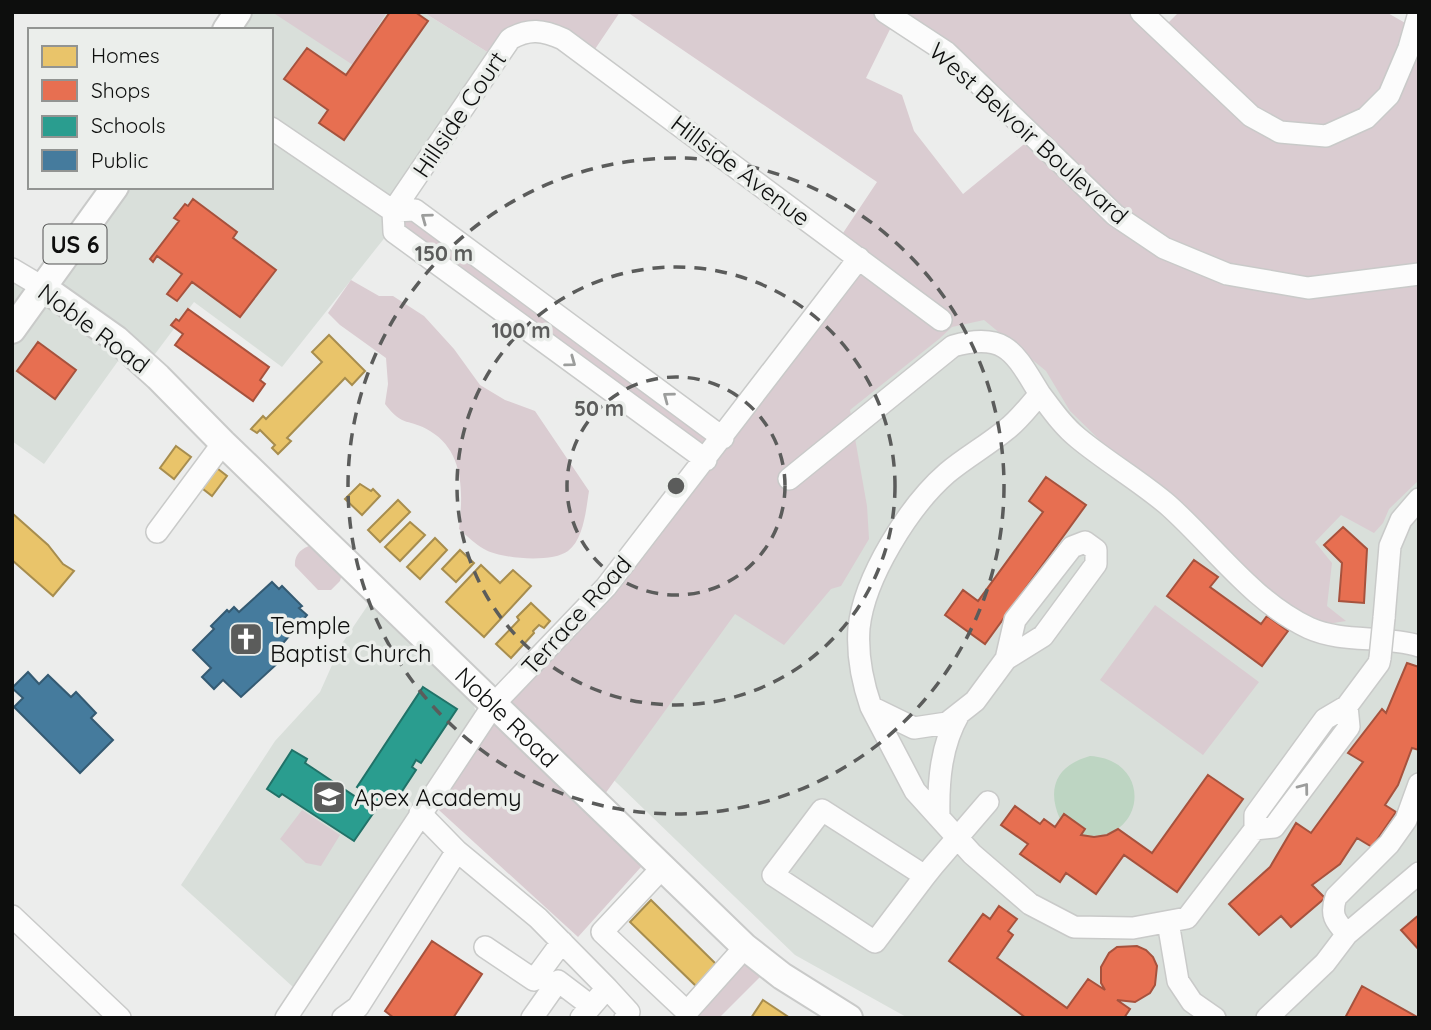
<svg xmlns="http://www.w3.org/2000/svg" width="1431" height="1030" font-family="Quicksand,sans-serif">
<rect width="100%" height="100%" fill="#ecedec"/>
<path fill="#d9dfda" d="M238 12H423L497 58 394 226 282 367 194 302 146 366 126 350 44 464 12 441V269L44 287 115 187H271V30H226Z
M1022 255 1419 345V1018H908L795 955 531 700 861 288Z
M370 602 473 703 476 713 293 987 181 885 275 741 320 692 341 645Z"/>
<path fill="#daccd1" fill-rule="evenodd" d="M276 12H387L353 65 275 14Z
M423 12H620L589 58 536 30 497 58Z
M627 12H1141L1161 30 1179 12H1386L1414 28 1419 13V480L1389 509 1383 523 1374 533 1341 515 1315 542 1332 563 1327 606 1346 621 1327 624 1306 617 1264 592 1211 532 1165 489 1116 456 1070 411 1046 371 984 320 952 327 939 339 850 410 867 506 869 539 841 586 831 589 784 645 735 614 597 805 650 857 578 937 429 801 706 460 394 232 393 211 415 210 723 437 859 259 837 242 877 182ZM895 19 1034 136 963 194 914 131 902 95 866 78Z
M351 280 379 296H393L424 316 454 349 480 385 505 400 535 411 589 491C586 509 584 539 568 551 552 563 501 559 484 549 475 544 467 536 459 529 463 494 465 452 430 431 409 418 403 428 385 404L388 384 386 358 340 325 328 313Z
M312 545 342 574 340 581 331 590H318L295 566C294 555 301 548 312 545Z
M1155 605 1259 682 1203 755 1100 680Z
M302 810 340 835 321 866 306 863 280 839Z
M745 947 770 967 719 1018H681Z"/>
<path fill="#bdd5c2" d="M1090 756C1156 760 1145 846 1081 835L1085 829 1064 814 1060 819C1046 788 1057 765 1090 756Z"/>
<path fill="#e9c46a" stroke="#a78d4e" stroke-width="2" d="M329 335 365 371 352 385 345 378 287 438 291 441 278 454 272 448 275 445 260 430 257 433 251 429 263 416 266 419 322 362 312 352Z
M176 446 191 457 174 479 160 468Z
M213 465 227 476 212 496 198 485Z
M360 484 371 491 373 489 380 496 362 515 345 499Z
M398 500 410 512 380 542 368 530Z
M12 513 48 545 63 564 74 571 53 596 12 560Z
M410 522 425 535 400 561 385 547Z
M435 538 447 550 420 579 407 567Z
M460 550 474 563 456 582 442 569Z
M481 565 500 583 513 570 531 586 484 637 446 602Z
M531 603 550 621 544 628 539 625 533 631 534 633 511 658 496 644 519 620 517 617Z
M651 900 718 966 697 987 630 922Z
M763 1000 790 1018H751Z"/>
<path fill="#e76f51" stroke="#a6523d" stroke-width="2" d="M390 12H415L428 21 344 140 319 123 328 110 284 79 307 48 346 75Z
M193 199 237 232 233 238 276 270 240 317 192 282 177 301 167 294 182 274 157 256 153 262 150 259 179 221 174 218 185 204 188 206Z
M188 309 269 367 260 380 265 384 253 401 175 345 183 334 171 325 176 319 179 321Z
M38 342 76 370 55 399 17 371Z
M1046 477 1086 505 985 644 945 615 963 590 978 601 1043 512 1029 501Z
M1343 527 1367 549 1364 603 1339 601 1342 563 1324 545Z
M1194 560 1218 577 1210 587 1261 624 1267 616 1288 631 1262 666 1167 596Z
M1407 663 1419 667V750L1412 748 1398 785 1385 805 1396 812 1372 847 1357 838 1340 864 1312 885 1325 898 1291 927 1281 916 1259 935 1229 904 1270 867 1296 823 1311 833 1363 762 1348 753 1382 709 1386 713Z
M1208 775 1243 799 1177 892 1124 855 1096 894 1066 873 1060 882 1020 854 1028 844 1001 825 1015 806 1040 824 1044 819 1055 827 1064 814 1085 829 1081 835 1094 837 1107 835 1118 829 1152 853Z
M999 906 1017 919 1008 931 1013 935 997 958 1067 1008 1088 979 1105 990 1101 983V967L1109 953 1117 947 1137 946 1146 950 1153 957 1157 966 1155 985 1150 993 1135 1002 1117 1000 1130 1009 1124 1018H1026L949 961 983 914 990 919Z
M1419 915V950L1401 930Z
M432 941 482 974 453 1018H394L385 1011Z
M1362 986 1419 1018H1345Z"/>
<path fill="#2a9d8f" stroke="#217268" stroke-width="2" d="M423 687 457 709 421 763 416 760 412 767 416 770 391 808 381 802 354 841 282 794 279 797 267 789 292 750 307 759 305 763 365 803 370 795 357 787Z"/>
<path fill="#457b9d" stroke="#345a72" stroke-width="2" d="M272 582 279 589 282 586 302 606 299 608 307 615 278 649 283 654 278 659 280 661 241 697 223 680 214 689 202 677 211 668 193 650 214 629 211 626 227 610 229 612 234 607 239 612Z
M28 672 39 684 48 675 71 697 76 692 96 713 91 718 113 740 80 773 14 707 23 698 12 688Z"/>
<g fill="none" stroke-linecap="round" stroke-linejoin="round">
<g stroke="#c9cac9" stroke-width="24">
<path id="minor" d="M885 12 946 52 1115 215 1164 248 1227 274 1308 288 1419 274
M1141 12 1251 116 1280 132 1326 136 1366 118 1389 95 1409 48 1419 13
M271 128 393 211 510 39C529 28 543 30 563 39L941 320
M12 269 44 288
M1040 394C1052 410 1063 426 1078 438 1107 462 1140 481 1168 505 1214 546 1252 601 1309 628 1342 643 1383 635 1419 646
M706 460 394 232 393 211 415 210 723 438
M789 479 953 346C1007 331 1015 354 1040 394 1029 406 1019 420 1007 429 988 445 966 457 947 473 909 506 864 578 859 628 857 655 862 681 871 707L914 728 947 723 975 701 1006 659 1043 636 1096 564V550L1085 542 1072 547 1015 620 1006 659
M157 532 223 443
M1384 618 1390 546 1401 520 1419 499
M1347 706 1379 663 1380 658
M871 707 915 791 972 854 1030 904 1074 927 1133 928 1187 918 1255 829V815L1325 719 1347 706 1349 727 1274 827 1255 829
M939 817C938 781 941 745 959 714
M457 851 538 918 607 988 581 1018
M662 868 602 932 687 1012 745 947
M925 876 822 810 773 875 875 942 925 876 933 866 988 802
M12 916 120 1018
M1168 922 1178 981 1192 1002 1215 1018
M1347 934C1335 921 1330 915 1336 897L1389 844 1406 820 1419 784
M485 947 534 980 562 942
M607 988 629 1012 625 1018
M286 1018 494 704 606 587 859 258
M343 1018 358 1007 457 851 420 813
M532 1018 558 981 591 1006
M1267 1018 1325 963 1347 934 1419 873"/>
</g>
<g stroke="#c9cac9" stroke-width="30">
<g id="major">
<path d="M226 30 238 12"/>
<path id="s1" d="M44 288 116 339 158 377 223 443 745 947 782 976 849 1018"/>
<path d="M12 330 115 187"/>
</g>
</g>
<use href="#minor" stroke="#fcfcfc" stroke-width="21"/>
<use href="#major" stroke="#fcfcfc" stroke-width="26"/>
<g stroke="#c9cac9" stroke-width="24" stroke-linecap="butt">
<path id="minor-bridge" d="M1380 658 1384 618"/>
</g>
<use href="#minor-bridge" stroke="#fcfcfc" stroke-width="21"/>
</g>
<defs><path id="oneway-chevron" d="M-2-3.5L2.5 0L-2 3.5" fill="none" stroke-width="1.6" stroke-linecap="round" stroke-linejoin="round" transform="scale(1.75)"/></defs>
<g stroke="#9c9d9c">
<use href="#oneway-chevron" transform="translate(426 218) rotate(-144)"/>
<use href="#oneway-chevron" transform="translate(571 362) rotate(36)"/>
<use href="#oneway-chevron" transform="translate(668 397) rotate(-143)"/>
<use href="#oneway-chevron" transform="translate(1304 788) rotate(-53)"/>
</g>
<g fill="none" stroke="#5b5c5b" stroke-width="3.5" stroke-dasharray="12 9">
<circle cx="676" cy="486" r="109"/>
<circle cx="676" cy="486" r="219"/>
<circle cx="676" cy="486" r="328"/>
</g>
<defs>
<g id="church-square" transform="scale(1.75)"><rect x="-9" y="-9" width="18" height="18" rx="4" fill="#5b5c5b" stroke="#ebeeeb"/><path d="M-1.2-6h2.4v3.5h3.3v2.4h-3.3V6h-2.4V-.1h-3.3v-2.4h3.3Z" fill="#fff"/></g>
<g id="school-square" transform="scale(1.75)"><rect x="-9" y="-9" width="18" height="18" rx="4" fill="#5b5c5b" stroke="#ebeeeb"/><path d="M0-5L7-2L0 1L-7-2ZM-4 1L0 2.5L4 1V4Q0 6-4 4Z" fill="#fff"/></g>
</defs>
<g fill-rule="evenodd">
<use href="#church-square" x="246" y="639"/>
<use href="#school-square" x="329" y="797"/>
</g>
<g text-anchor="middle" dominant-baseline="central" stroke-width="7" stroke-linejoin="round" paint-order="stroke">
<rect fill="#ebeeeb" stroke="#505150" stroke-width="2" x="43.5" y="224.5" width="63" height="39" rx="5"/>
<g font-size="23" font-weight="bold" fill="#0d0e0d">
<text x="75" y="244">US 6</text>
</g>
<g font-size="24" fill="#0d0e0d" stroke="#ebeeeb">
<text transform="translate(459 114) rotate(-56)">Hillside Court</text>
<text transform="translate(1029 133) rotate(42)">West Belvoir Boulevard</text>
<text transform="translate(741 170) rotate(37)">Hillside Avenue</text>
<text transform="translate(94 328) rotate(37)">Noble Road</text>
<text transform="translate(576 615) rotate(-48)">Terrace Road</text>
<text stroke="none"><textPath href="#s1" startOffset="632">Noble Road</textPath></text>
</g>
<g font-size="24" fill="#0d0e0d" stroke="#ebeeeb" text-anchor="start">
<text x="270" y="625">Temple<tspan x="270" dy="28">Baptist Church</tspan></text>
<text x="354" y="797">Apex Academy</text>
</g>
</g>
<circle cx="676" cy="486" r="10" fill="#5b5c5b" stroke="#ebeeeb" stroke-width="3.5"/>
<g font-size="21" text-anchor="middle" font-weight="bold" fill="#5b5c5b" stroke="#ebeeeb" stroke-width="7" stroke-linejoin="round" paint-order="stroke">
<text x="444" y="261">150 m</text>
<text x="521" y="338">100 m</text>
<text x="599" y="416">50 m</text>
</g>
<rect width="1431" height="1030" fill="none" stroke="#0d0e0d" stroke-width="28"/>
<rect x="28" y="28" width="245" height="161" fill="#ebeeeb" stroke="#929492" stroke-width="2"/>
<rect x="42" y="46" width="35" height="21" fill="#e9c46a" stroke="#929492" stroke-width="2"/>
<text x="91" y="63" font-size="21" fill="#0d0e0d">Homes</text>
<rect x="42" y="80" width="35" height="21" fill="#e76f51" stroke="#929492" stroke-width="2"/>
<text x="91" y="98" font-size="21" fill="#0d0e0d">Shops</text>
<rect x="42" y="116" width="35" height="21" fill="#2a9d8f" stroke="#929492" stroke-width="2"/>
<text x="91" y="133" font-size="21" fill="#0d0e0d">Schools</text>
<rect x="42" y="150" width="35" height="21" fill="#457b9d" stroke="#929492" stroke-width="2"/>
<text x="91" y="168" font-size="21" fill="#0d0e0d">Public</text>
</svg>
